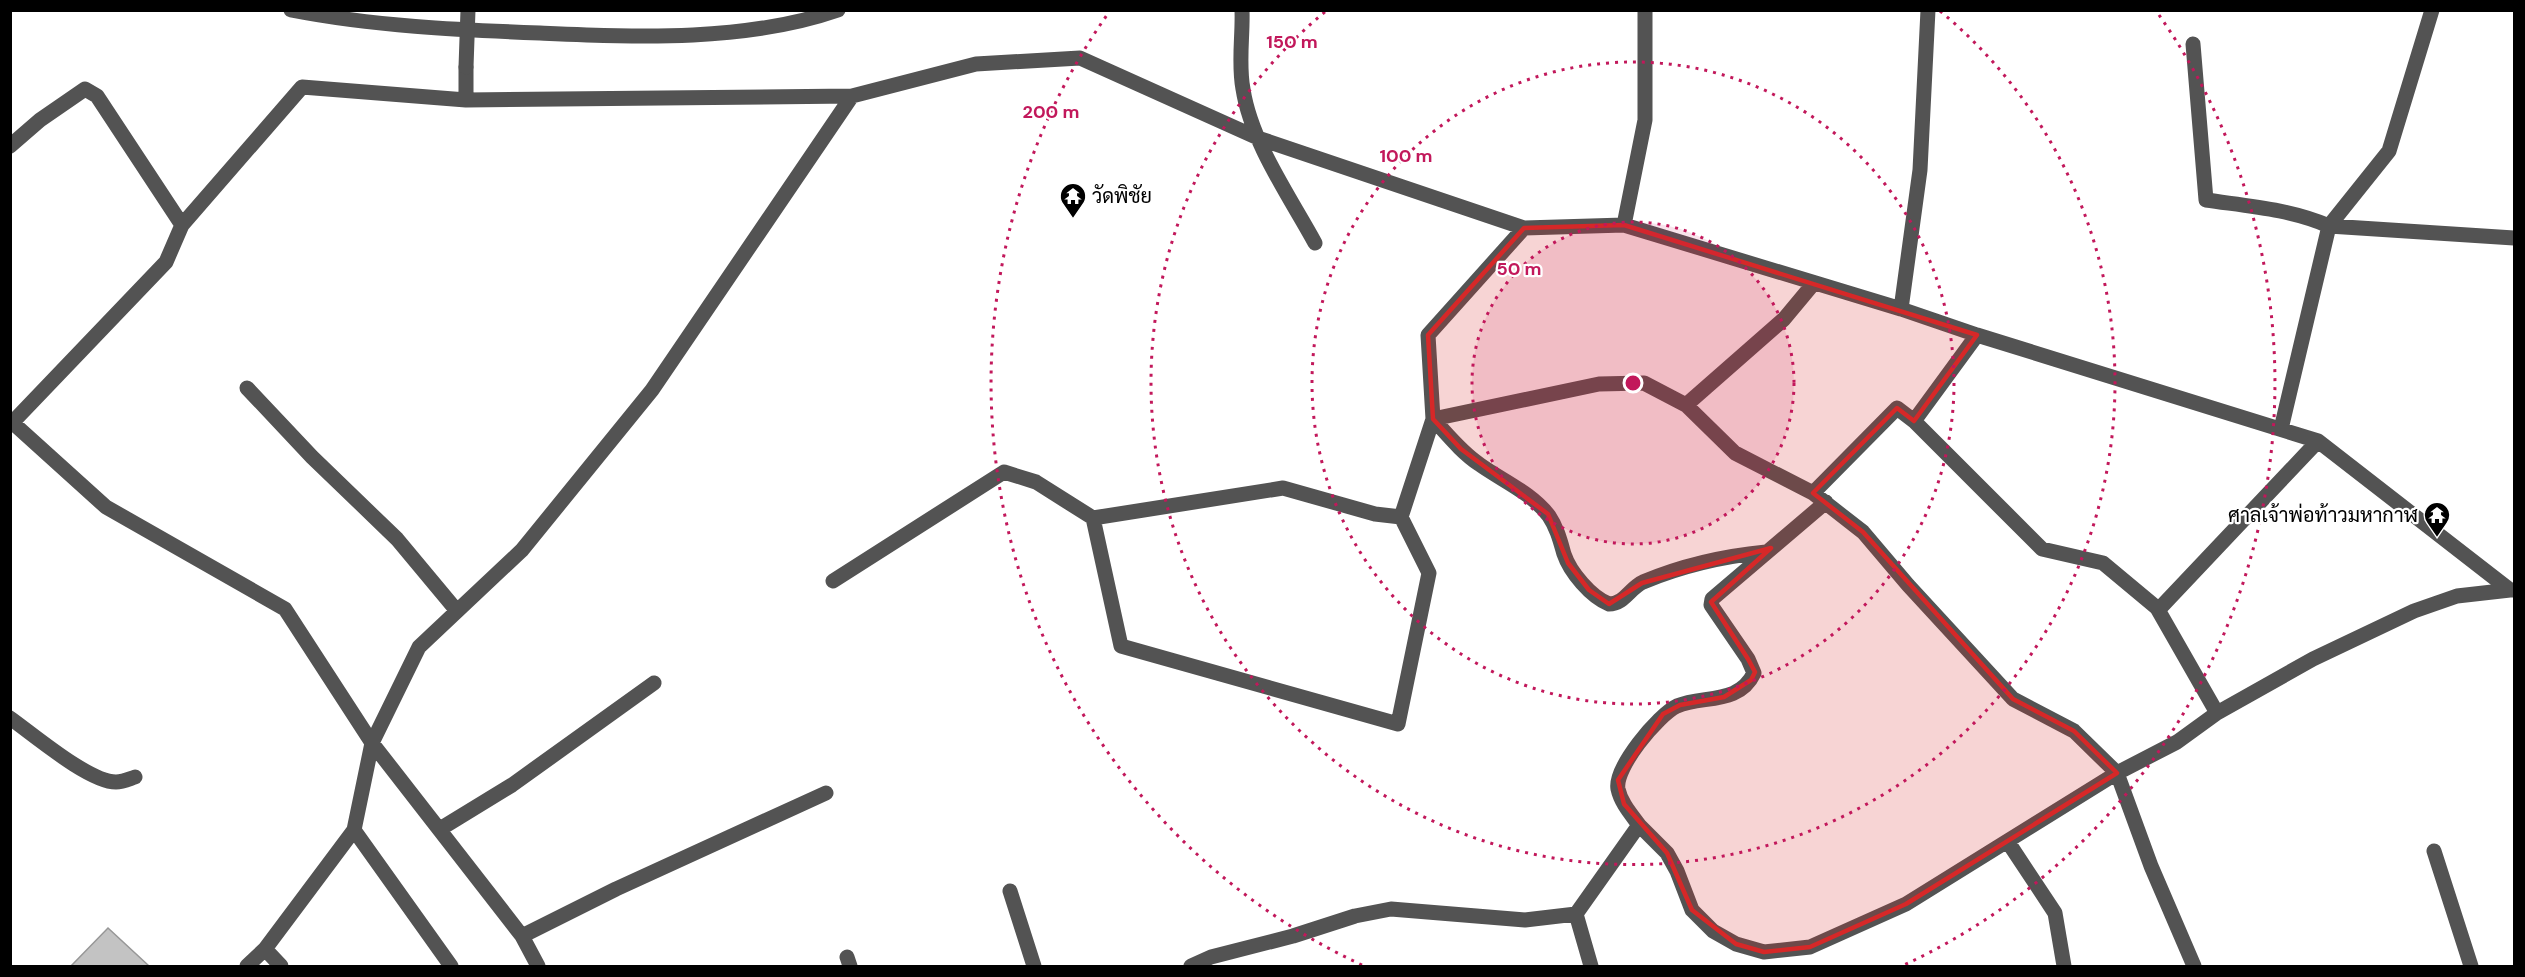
<svg xmlns="http://www.w3.org/2000/svg" width="2525" height="977" font-family="'DM Sans',Sarabun,sans-serif">
<rect width="100%" height="100%" fill="#fff"/>
<path fill="#c3c3c3" stroke="#979797" stroke-width="1.5" d="M108 928 149 966H71Z"/>
<g fill="none" stroke-linecap="round" stroke-linejoin="round">
<path stroke="#535353" stroke-width="15" d="M291 10C373 26 457 30 540 33 637 37 746 42 838 10
M1242 10C1243 36 1238 63 1243 89 1251 142 1290 197 1315 243
M2193 44 2206 200C2247 206 2290 209 2329 226L2514 238
M466 67V100L852 96 976 64 1080 58 1258 138 1524 228 1624 225 1901 309 1977 335 2318 441 2510 590H2514
M10 146 40 120 85 89 97 96 182 225
M1624 225 1645 120V10
M1901 309 1920 170 1928 10
M1977 335 1914 421 2042 549 2103 563 2157 608 2162 606 2318 441
M247 388 312 457 397 539 457 611
M1686 405 1784 319 1814 283
M1433 419 1599 384 1644 383 1686 405 1735 453 1813 493 1863 532 1908 585 2013 699 2074 731 2117 773 2151 866 2194 966
M1433 419C1447 434 1461 452 1479 464 1501 480 1532 493 1549 516 1557 528 1560 540 1564 554 1570 572 1591 597 1609 604 1624 604 1630 588 1643 582 1681 566 1725 556 1766 552
M13 423 106 507 285 609 372 743 522 936 538 966
M10 425 166 262 182 225 302 87 466 100
M2281 429 2329 226 2389 151 2432 10
M1813 493 1897 408 1914 421
M1401 517 1375 514 1283 488 1093 518 1121 646 1398 724 1429 573 1401 517 1433 419 1428 335 1524 228
M833 581 1004 472 1036 482 1093 518
M2157 608 2217 713
M10 718C34 735 89 782 116 782 123 782 129 779 135 777
M1639 825C1631 814 1621 803 1618 789 1614 768 1658 715 1677 706 1703 695 1739 705 1754 673L1748 659 1711 605 1712 599 1826 502
M440 829 512 785 654 683
M354 830 451 966
M2008 842 2055 913 2064 966
M2434 851 2471 966
M1010 891 1034 966
M1576 914 1591 966
M522 936 616 889 826 793
M265 949 281 966
M847 957 850 966
M247 966 265 949 354 830 372 743 419 647 522 550 652 390 852 96
M1191 966 1211 957 1293 936 1355 916 1391 909 1525 920 1576 914 1639 825 1667 853 1677 871 1692 910 1713 931 1736 944 1764 952 1810 947 1906 904 2117 773 2177 742 2217 713 2313 659 2414 611 2457 596 2510 590"/>
<path stroke="#535353" stroke-width="15" d="M466 67 468 10"/>
</g>
<path fill="#d62828" fill-opacity="0.2" stroke="#d62828" stroke-width="4.5" stroke-linejoin="round" d="M1624 225 1977 335 1914 421 1897 408 1813 493 1863 532 2013 699 2074 731 2117 773 1906 904 1810 947 1764 952 1736 944 1692 910 1667 853 1624 804 1618 780 1663 714 1680 705 1724 697 1751 680 1755 672 1748 659 1711 602 1771 548 1642 583 1609 604 1589 590 1568 563 1548 514 1461 449 1433 419 1428 335 1524 228Z"/>
<circle cx="1633" cy="383" r="161" fill="#c2185b" fill-opacity=".12"/>
<g fill="none" stroke="#c2185b" stroke-width="3" stroke-dasharray="3 6">
<circle cx="1633" cy="383" r="161"/>
<circle cx="1633" cy="383" r="321"/>
<path d="M1940 11A482 482 0 1 1 1326 11"/>
<path d="M1362 965A642 642 0 0 1 1107 15M2159 15A642 642 0 0 1 1904 965"/>
</g>
<defs>
<g id="temple-pin" transform="scale(1.35)"><path d="M0 17L-7.5 6A9.5 9.5 0 1 1 7.5 6Z" fill="#000" stroke="#fff"/><path d="M0-6L5-2H3V0L6.5 2.5H4V6H1.5V3h-3V6H-4V2.5H-6.5L-3 0V-2H-5Z" fill="#fff"/></g>
</defs>
<g fill-rule="evenodd">
<use href="#temple-pin" x="1073" y="196"/>
<use href="#temple-pin" x="2437" y="515"/>
</g>
<g text-anchor="middle" dominant-baseline="central" stroke-width="4.5" stroke-linejoin="round" paint-order="stroke">
<g font-size="20" fill="#000" stroke="#fff" text-anchor="start">
<text x="1092" y="196">วัดพิชัย</text>
<text x="2418" y="515" text-anchor="end">ศาลเจ้าพ่อท้าวมหากาฬ</text>
</g>
</g>
<circle cx="1633" cy="383" r="9" fill="#c2185b" stroke="#fff" stroke-width="3"/>
<g font-size="18" text-anchor="middle" font-weight="bold" fill="#c2185b" stroke="#fff" stroke-width="4.5" stroke-linejoin="round" paint-order="stroke">
<text x="1292" y="48">150 m</text>
<text x="1051" y="118">200 m</text>
<text x="1406" y="162">100 m</text>
<text x="1519" y="275">50 m</text>
</g>
<rect width="2525" height="977" fill="none" stroke="#000000" stroke-width="24"/>
</svg>
